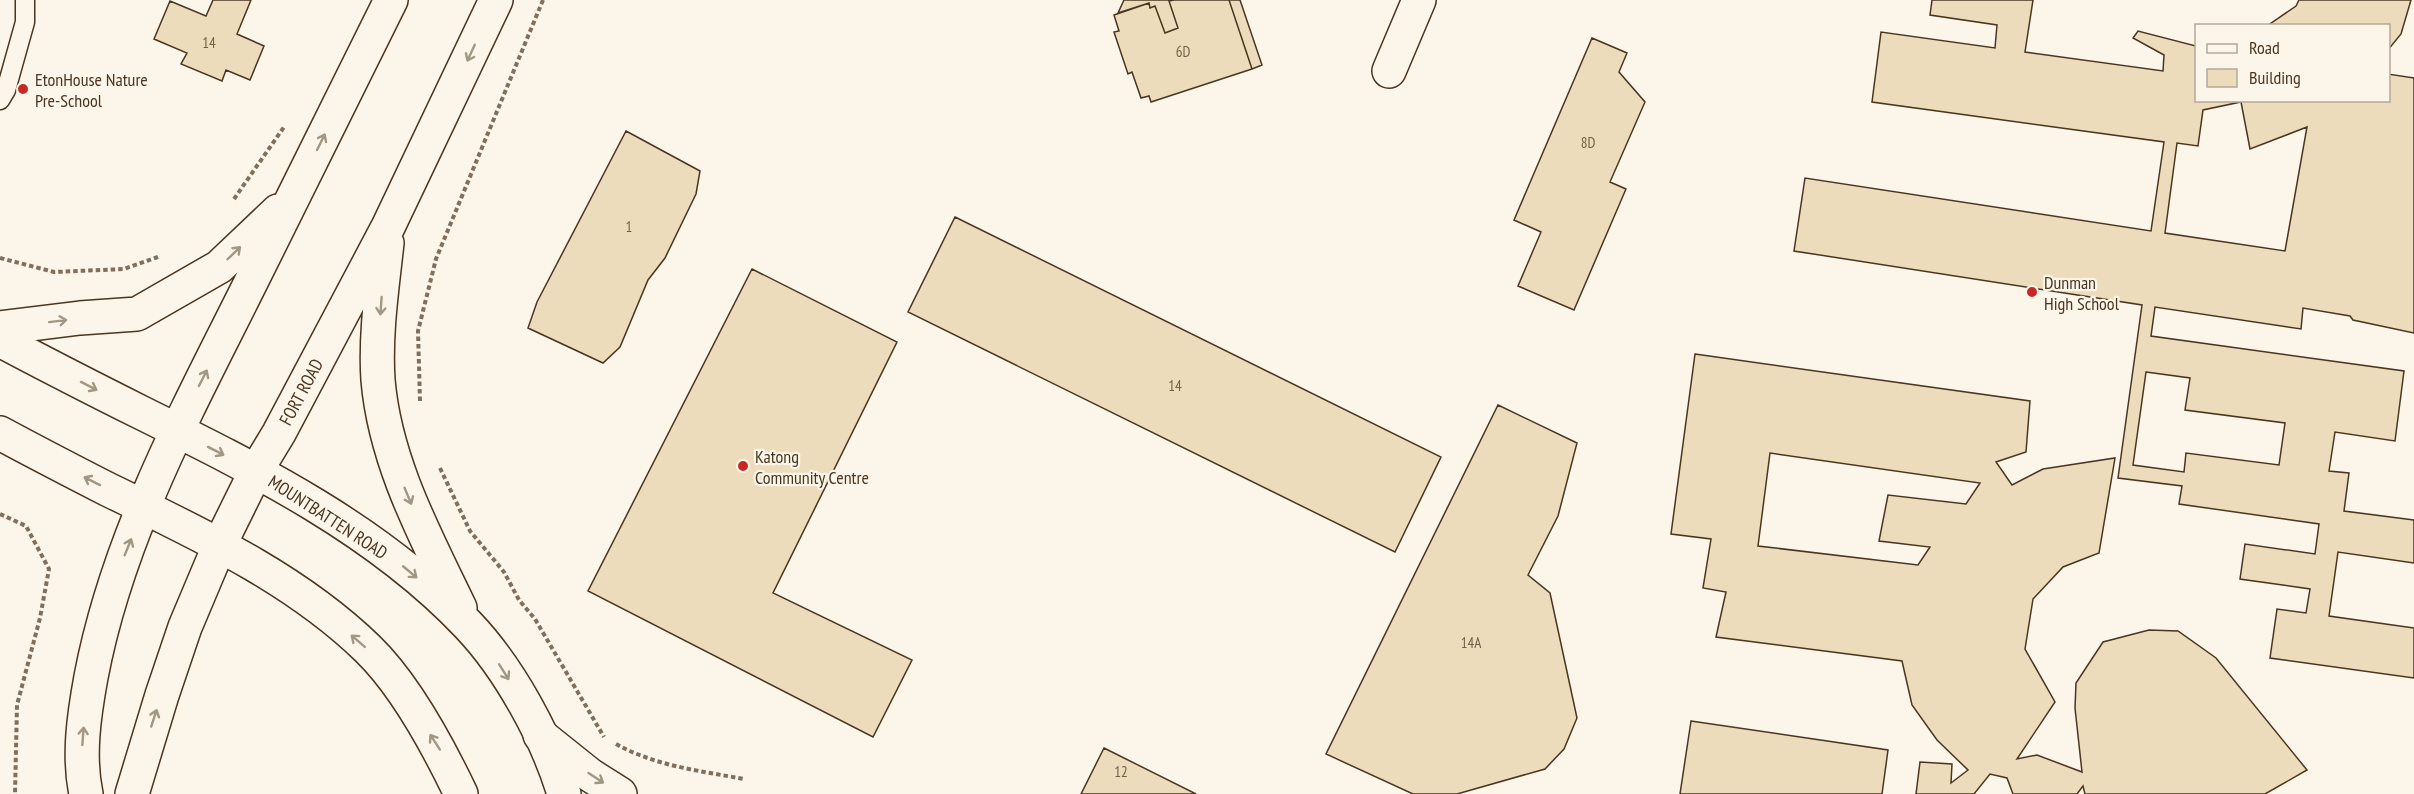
<svg xmlns="http://www.w3.org/2000/svg" width="2414" height="794" font-family="'PT Sans Narrow',sans-serif">
<rect width="100%" height="100%" fill="#fbf6e9"/>
<path fill="#ecdcbc" stroke="#4a3520" stroke-width="1.5" fill-rule="evenodd" d="M213 0H251L237 34 264 46 250 80 226 70 222 81 181 64 187 53 154 39 170 1 206 16Z
M1124 0H1174L1169 1 1178 28 1165 33 1155 6 1150 8 1149 3 1118 13Z
M1174 0H1229L1252 69 1151 102 1149 96 1141 98 1132 72 1128 74 1114 32 1119 31 1114 15 1149 3 1150 8 1155 6 1165 33 1178 28 1169 1Z
M1229 0H1240L1262 65 1252 69Z
M1932 0H2033L2025 52 2163 71 2164 55 2133 38 2138 31 2196 46V100H2388V74L2414 78V333L2353 320 2350 316 2303 308 2301 329 2155 307 2151 336 2404 371 2395 441 2335 432 2329 471 2349 473 2344 511 2414 520V563L2338 552 2329 616 2414 628V678L2270 658 2277 609 2306 613 2310 589 2240 579 2245 544 2315 554 2319 524 2179 504 2182 486 2118 478 2142 305 1794 251 1805 178 2151 231 2164 142 1872 102 1881 32 1995 48 1997 25 1930 15ZM2241 102 2250 149 2307 127 2285 251 2165 233 2177 143 2198 146 2203 110ZM2146 372 2190 378 2185 410 2285 423 2279 465 2186 453 2184 472 2133 465Z
M2299 0H2411L2401 34 2388 50V26H2267L2296 6Z
M1592 38 1627 53 1619 72 1645 102 1610 182 1626 189 1574 310 1518 286 1541 232 1514 220Z
M626 131 700 171 696 194 665 258 648 280 620 347 603 363 528 328 537 302Z
M955 217 1441 457 1395 552 908 312Z
M752 269 897 342 773 593 912 660 873 737 588 591Z
M1695 354 2030 401 2026 452 1996 462 2012 485 2043 469 2115 458 2099 553 2063 567 2033 599 2025 649 2055 702 2017 759 2037 755 2082 772 2075 708 2076 683 2103 642 2149 630 2178 631 2216 658 2307 770 2265 794H2085L2083 786 2077 794H2013L2007 778 1990 774 1974 794H1916L1920 762 1952 764 1951 783 1968 770 1937 740 1912 705 1902 661 1716 637 1726 592 1703 588 1711 539 1671 534ZM1770 453 1980 483 1966 504 1888 495 1879 541 1930 547 1918 565 1758 546Z
M1498 405 1577 443 1558 516 1528 575 1550 593 1577 718 1564 749 1545 769 1457 794H1413L1326 754Z
M1691 721 1888 750 1882 794H1680Z
M1104 748 1196 794H1081Z"/>
<g fill="none" stroke-linecap="round" stroke-linejoin="round">
<g stroke="#4a3520" stroke-width="21">
<path id="lane" d="M0 100 6 90 25 22V0"/>
</g>
<g stroke="#4a3520" stroke-width="36">
<path id="street" d="M1389 71 1419 0
M540 735 590 775 620 794"/>
</g>
<g stroke="#4a3520" stroke-width="36">
<path id="primary" d="M387 243C382 288 375 335 378 380 385 462 425 535 460 608
M0 328 80 318 137 314 219 267 278 211
M0 340C47 365 94 389 142 413 257 470 378 530 468 625 509 668 547 737 564 794
M0 433C35 452 70 470 105 488 197 533 294 577 368 649 405 685 439 748 461 794
M86 794C78 756 84 715 91 677 118 534 190 405 254 276 300 184 345 92 391 0
M132 794 162 695 185 627 220 544 256 471 279 433 388 227 496 0"/>
</g>
<path stroke="#7f6f5c" stroke-width="4" stroke-dasharray="4.5 3" stroke-linecap="butt" d="M234 199 284 127
M0 258 54 272 124 269 158 257
M420 401 418 331 436 259 543 0
M440 468 470 531 504 572 519 600 535 619 604 737
M0 514 26 526 49 569 40 618 17 705 15 794
M616 744C655 766 701 771 744 779"/>
<use href="#lane" stroke="#fbf6e9" stroke-width="18"/>
<use href="#street" stroke="#fbf6e9" stroke-width="33"/>
<use href="#primary" stroke="#fbf6e9" stroke-width="33"/>
</g>
<defs><path id="oneway-shaft" d="M-6 0H5M1.5-3L5.5 0L1.5 3" fill="none" stroke-width="1.6" stroke-linecap="round" stroke-linejoin="round" transform="scale(1.5)"/></defs>
<g stroke="#a29684">
<use href="#oneway-shaft" transform="translate(471 53) rotate(115)"/>
<use href="#oneway-shaft" transform="translate(321 142) rotate(-64)"/>
<use href="#oneway-shaft" transform="translate(234 253) rotate(-44)"/>
<use href="#oneway-shaft" transform="translate(381 306) rotate(94)"/>
<use href="#oneway-shaft" transform="translate(58 321) rotate(-7)"/>
<use href="#oneway-shaft" transform="translate(203 378) rotate(-63)"/>
<use href="#oneway-shaft" transform="translate(89 386) rotate(27)"/>
<use href="#oneway-shaft" transform="translate(216 451) rotate(27)"/>
<use href="#oneway-shaft" transform="translate(92 481) rotate(-153)"/>
<use href="#oneway-shaft" transform="translate(408 496) rotate(67)"/>
<use href="#oneway-shaft" transform="translate(128 547) rotate(-68)"/>
<use href="#oneway-shaft" transform="translate(410 572) rotate(40)"/>
<use href="#oneway-shaft" transform="translate(358 641) rotate(-139)"/>
<use href="#oneway-shaft" transform="translate(504 672) rotate(58)"/>
<use href="#oneway-shaft" transform="translate(154 718) rotate(-72)"/>
<use href="#oneway-shaft" transform="translate(83 736) rotate(-86)"/>
<use href="#oneway-shaft" transform="translate(435 742) rotate(-123)"/>
<use href="#oneway-shaft" transform="translate(596 778) rotate(33)"/>
</g>
<g fill="#c62828" stroke="#fbf6e9" stroke-width="2">
<circle cx="23" cy="89" r="6"/>
<circle cx="2032" cy="292" r="6"/>
<circle cx="743" cy="466" r="6"/>
</g>
<g text-anchor="middle" dominant-baseline="central" stroke-width="4.5" stroke-linejoin="round" paint-order="stroke">
<g font-size="15" fill="#725f47">
<text x="209" y="42">14</text>
<text x="1183" y="51">6D</text>
<text x="1588" y="142">8D</text>
<text x="629" y="226">1</text>
<text x="1175" y="385">14</text>
<text x="1471" y="642">14A</text>
<text x="1121" y="771">12</text>
</g>
<g font-size="18" fill="#4a3520" stroke="#fbf6e9" text-anchor="start">
<text x="35" y="79">EtonHouse Nature<tspan x="35" dy="21">Pre-School</tspan></text>
<text x="2044" y="282">Dunman<tspan x="2044" dy="21">High School</tspan></text>
<text x="755" y="456">Katong<tspan x="755" dy="21">Community Centre</tspan></text>
</g>
<g font-size="18" fill="#4a3520" stroke="#fbf6e9">
<text transform="translate(301 392) rotate(-62)">FORT ROAD</text>
<text transform="translate(328 517) rotate(33)">MOUNTBATTEN ROAD</text>
</g>
</g>
<rect x="2195" y="24" width="195" height="78" fill="#fbf6e9" stroke="#b4a999" stroke-width="1.5"/>
<rect x="2207" y="44" width="30" height="9" fill="#fbf6e9" stroke="#b4a999" stroke-width="1.5"/>
<text x="2249" y="54" font-size="18" fill="#4a3520">Road</text>
<rect x="2207" y="69" width="30" height="18" fill="#ecdcbc" stroke="#b4a999" stroke-width="1.5"/>
<text x="2249" y="84" font-size="18" fill="#4a3520">Building</text>
</svg>
